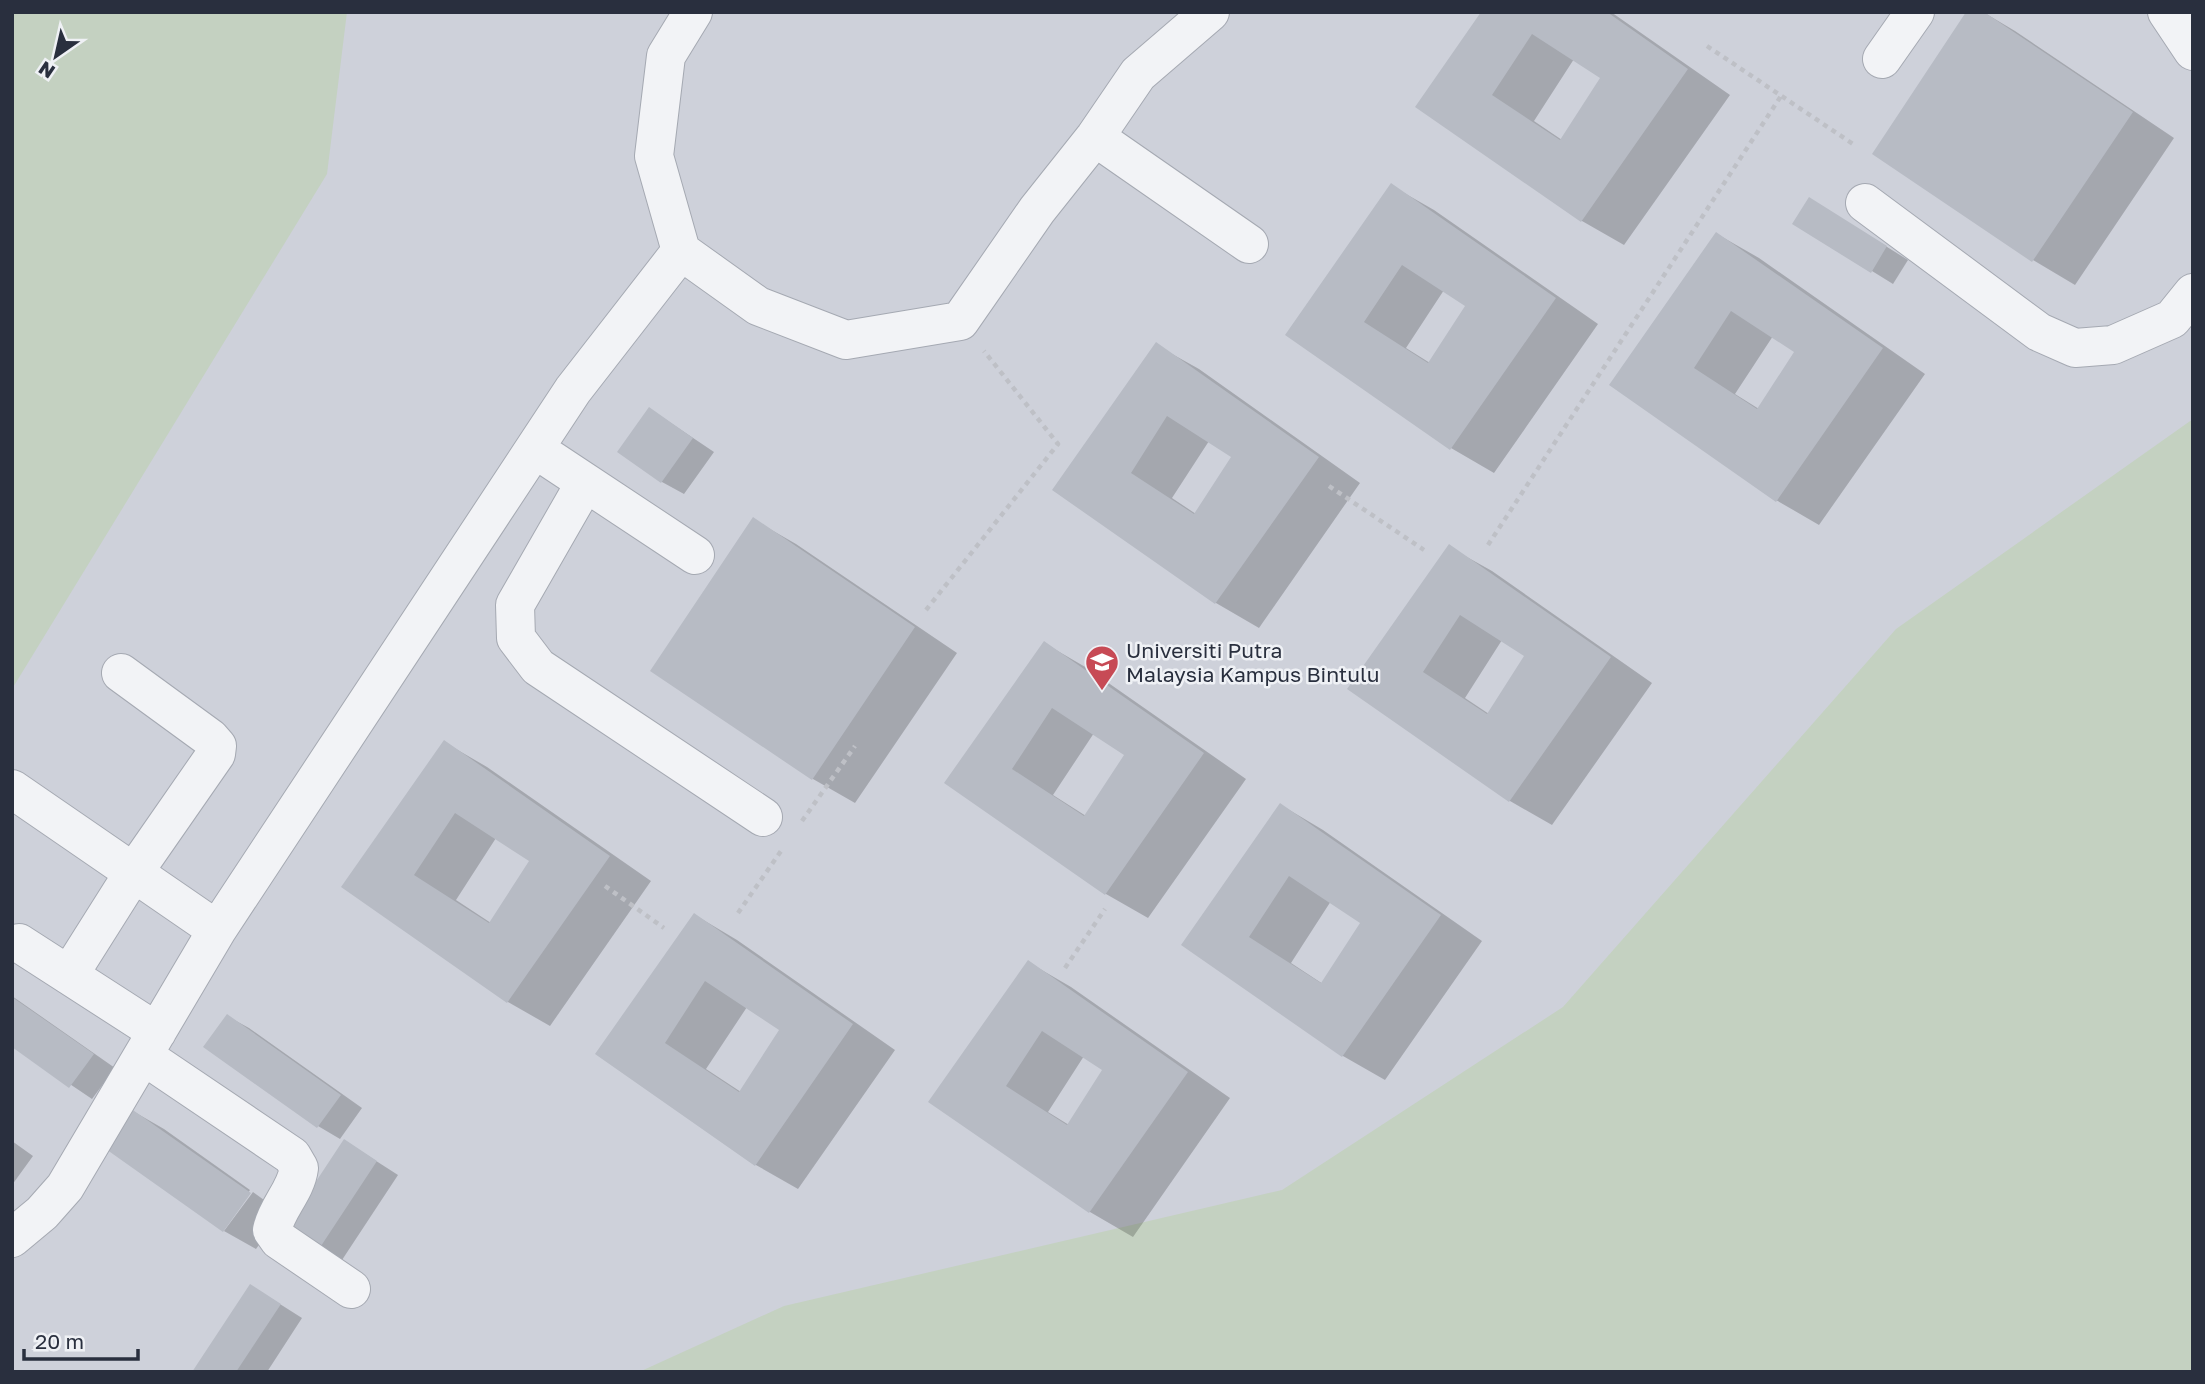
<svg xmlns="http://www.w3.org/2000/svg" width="2205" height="1384" font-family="'Golos Text',sans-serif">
<rect width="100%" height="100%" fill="#dfe2e8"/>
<path fill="#ced1da" d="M12 12H2193V1372H12Z"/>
<path fill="#c4d1c1" d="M12 12H347L327 174 12 689Z
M2193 419V1372H639L784 1306 1282 1190 1563 1007 1896 629Z"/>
<path fill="#0003" fill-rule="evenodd" d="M1483 12H1611L1730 95 1624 245 1582 221 1417 106ZM1574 59 1602 78 1562 140 1534 121Z
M1983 12 2015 31 2174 138 2075 285 2033 260Z
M1392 186 1434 210 1598 324 1494 473 1451 448 1288 334ZM1444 290 1468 305 1430 363 1406 348Z
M1831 212 1908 260 1893 284 1872 271Z
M1717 234 1759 258 1925 374 1819 525 1776 500 1611 385ZM1773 336 1797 352 1759 409 1735 394Z
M1156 345 1199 369 1360 483 1259 628 1216 603 1054 490ZM1209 441 1234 457 1196 514 1172 498Z
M650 409 714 452 684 494 662 482Z
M754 520 796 544 957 653 855 803 813 779Z
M1449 547 1492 571 1652 683 1552 825 1510 801 1349 689ZM1502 640 1526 656 1489 714 1465 698Z
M1044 643 1087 668 1246 779 1148 918 1106 894 947 782ZM1094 733 1126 754 1086 816 1053 795Z
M444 742 487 767 651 881 550 1026 508 1002 344 887ZM496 838 531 861 491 923 456 900Z
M1281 805 1323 830 1482 941 1385 1080 1343 1056 1183 944ZM1331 901 1363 922 1323 984 1291 963Z
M695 915 737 940 895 1050 798 1189 756 1165 597 1054ZM747 1007 781 1029 741 1092 706 1069Z
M1028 962 1071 987 1230 1098 1133 1237 1090 1212 931 1102ZM1084 1056 1105 1069 1069 1125 1048 1112Z
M12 996 115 1068 92 1099 12 1045Z
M227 1016 249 1028 362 1108 340 1139 318 1126Z
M131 1110 164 1129 250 1190 222 1229Z
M12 1141 33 1156 12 1185Z
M345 1141 398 1175 342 1260 320 1247Z
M253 1192 282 1213 256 1249 224 1231Z
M272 1299 302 1318 267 1372H194Z"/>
<path fill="#b7bbc4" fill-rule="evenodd" d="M1481 12H1607L1688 69 1581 222 1415 107ZM1532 34 1600 78 1560 140 1492 95Z
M1966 12H1984L2133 112 2032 262 1872 154Z
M1391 183 1556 298 1450 450 1285 335ZM1402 265 1465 306 1428 363 1364 322Z
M1809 197 1887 246 1871 273 1792 224Z
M1716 232 1883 348 1776 502 1609 385ZM1731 311 1794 352 1757 409 1694 368Z
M1156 342 1319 457 1215 604 1052 490ZM1167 416 1231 457 1194 514 1131 473Z
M649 407 693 438 661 483 617 452Z
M753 517 915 627 812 780 650 671Z
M1449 544 1611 657 1509 802 1347 689ZM1460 615 1524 656 1487 714 1423 672Z
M1044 641 1204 753 1105 895 944 783ZM1052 708 1124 755 1084 816 1012 769Z
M444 740 610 856 507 1003 341 887ZM455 813 529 861 489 923 414 875Z
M1280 803 1441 915 1342 1057 1181 945ZM1289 876 1360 923 1321 983 1249 937Z
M694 913 853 1024 755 1166 595 1054ZM705 981 779 1030 739 1092 665 1043Z
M1028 960 1188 1072 1089 1213 928 1102ZM1042 1031 1102 1070 1067 1125 1006 1086Z
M12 997 94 1054 69 1088 12 1047Z
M227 1014 341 1095 317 1128 203 1047Z
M130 1108 251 1193 223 1232 103 1147Z
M344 1139 377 1161 319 1249 286 1227Z
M250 1284 281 1304 236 1372H192Z"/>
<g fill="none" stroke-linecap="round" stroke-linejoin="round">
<g stroke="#a5a9b2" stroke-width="40">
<path id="minor" d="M2167 12 2193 51
M1882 59 1915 12
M1095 137 1249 244
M1865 203 2039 332 2075 348 2113 345 2172 319 2193 293
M681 251 654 156 666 56 693 12
M535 449 695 555
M585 483 515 605 516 638 538 667 763 817
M12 789 217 930
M19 943 157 1032
M69 975 134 872 216 754 217 746 210 738 121 673
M144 1056 292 1156 299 1168C296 1191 277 1207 272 1230L279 1240 351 1289
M12 1238 42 1213 65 1187 217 930 573 390 681 251 758 306 846 340 960 321 1037 210 1095 137 1138 74 1210 12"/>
</g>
<path stroke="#bec0c6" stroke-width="4.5" stroke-dasharray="5 5" stroke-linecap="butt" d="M1707 46 1853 144
M1329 486 1424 550
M1488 545 1781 96
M926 610 1058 444 984 351
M802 821 855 746
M605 886 664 928
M738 913 781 851
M1065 968 1105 909"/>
<use href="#minor" stroke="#f2f3f6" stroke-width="38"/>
</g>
<defs>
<g id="university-pin" transform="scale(1.75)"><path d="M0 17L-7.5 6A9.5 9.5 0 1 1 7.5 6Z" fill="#c74a55" stroke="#eff1f5"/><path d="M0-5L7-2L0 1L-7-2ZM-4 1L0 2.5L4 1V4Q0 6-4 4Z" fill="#fff"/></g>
</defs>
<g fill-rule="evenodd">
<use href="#university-pin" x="1102" y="662"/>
</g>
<g text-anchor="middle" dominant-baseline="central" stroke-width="5" stroke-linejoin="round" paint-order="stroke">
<g font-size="21" fill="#292f3e" stroke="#eff1f5" text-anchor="start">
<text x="1126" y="650">Universiti Putra<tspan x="1126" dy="24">Malaysia Kampus Bintulu</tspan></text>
</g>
</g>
<rect width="2205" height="1384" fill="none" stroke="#292f3e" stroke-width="28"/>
<g transform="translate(56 56) rotate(214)" stroke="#eff1f5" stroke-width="5" paint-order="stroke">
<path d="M0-5L12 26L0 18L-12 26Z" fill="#292f3e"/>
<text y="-10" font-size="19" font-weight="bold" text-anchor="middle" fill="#292f3e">N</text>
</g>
<path d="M24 1349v10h114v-10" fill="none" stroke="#292f3e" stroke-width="3.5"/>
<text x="35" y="1349" font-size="21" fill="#292f3e" stroke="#eff1f5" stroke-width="5" paint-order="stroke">20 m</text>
</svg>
